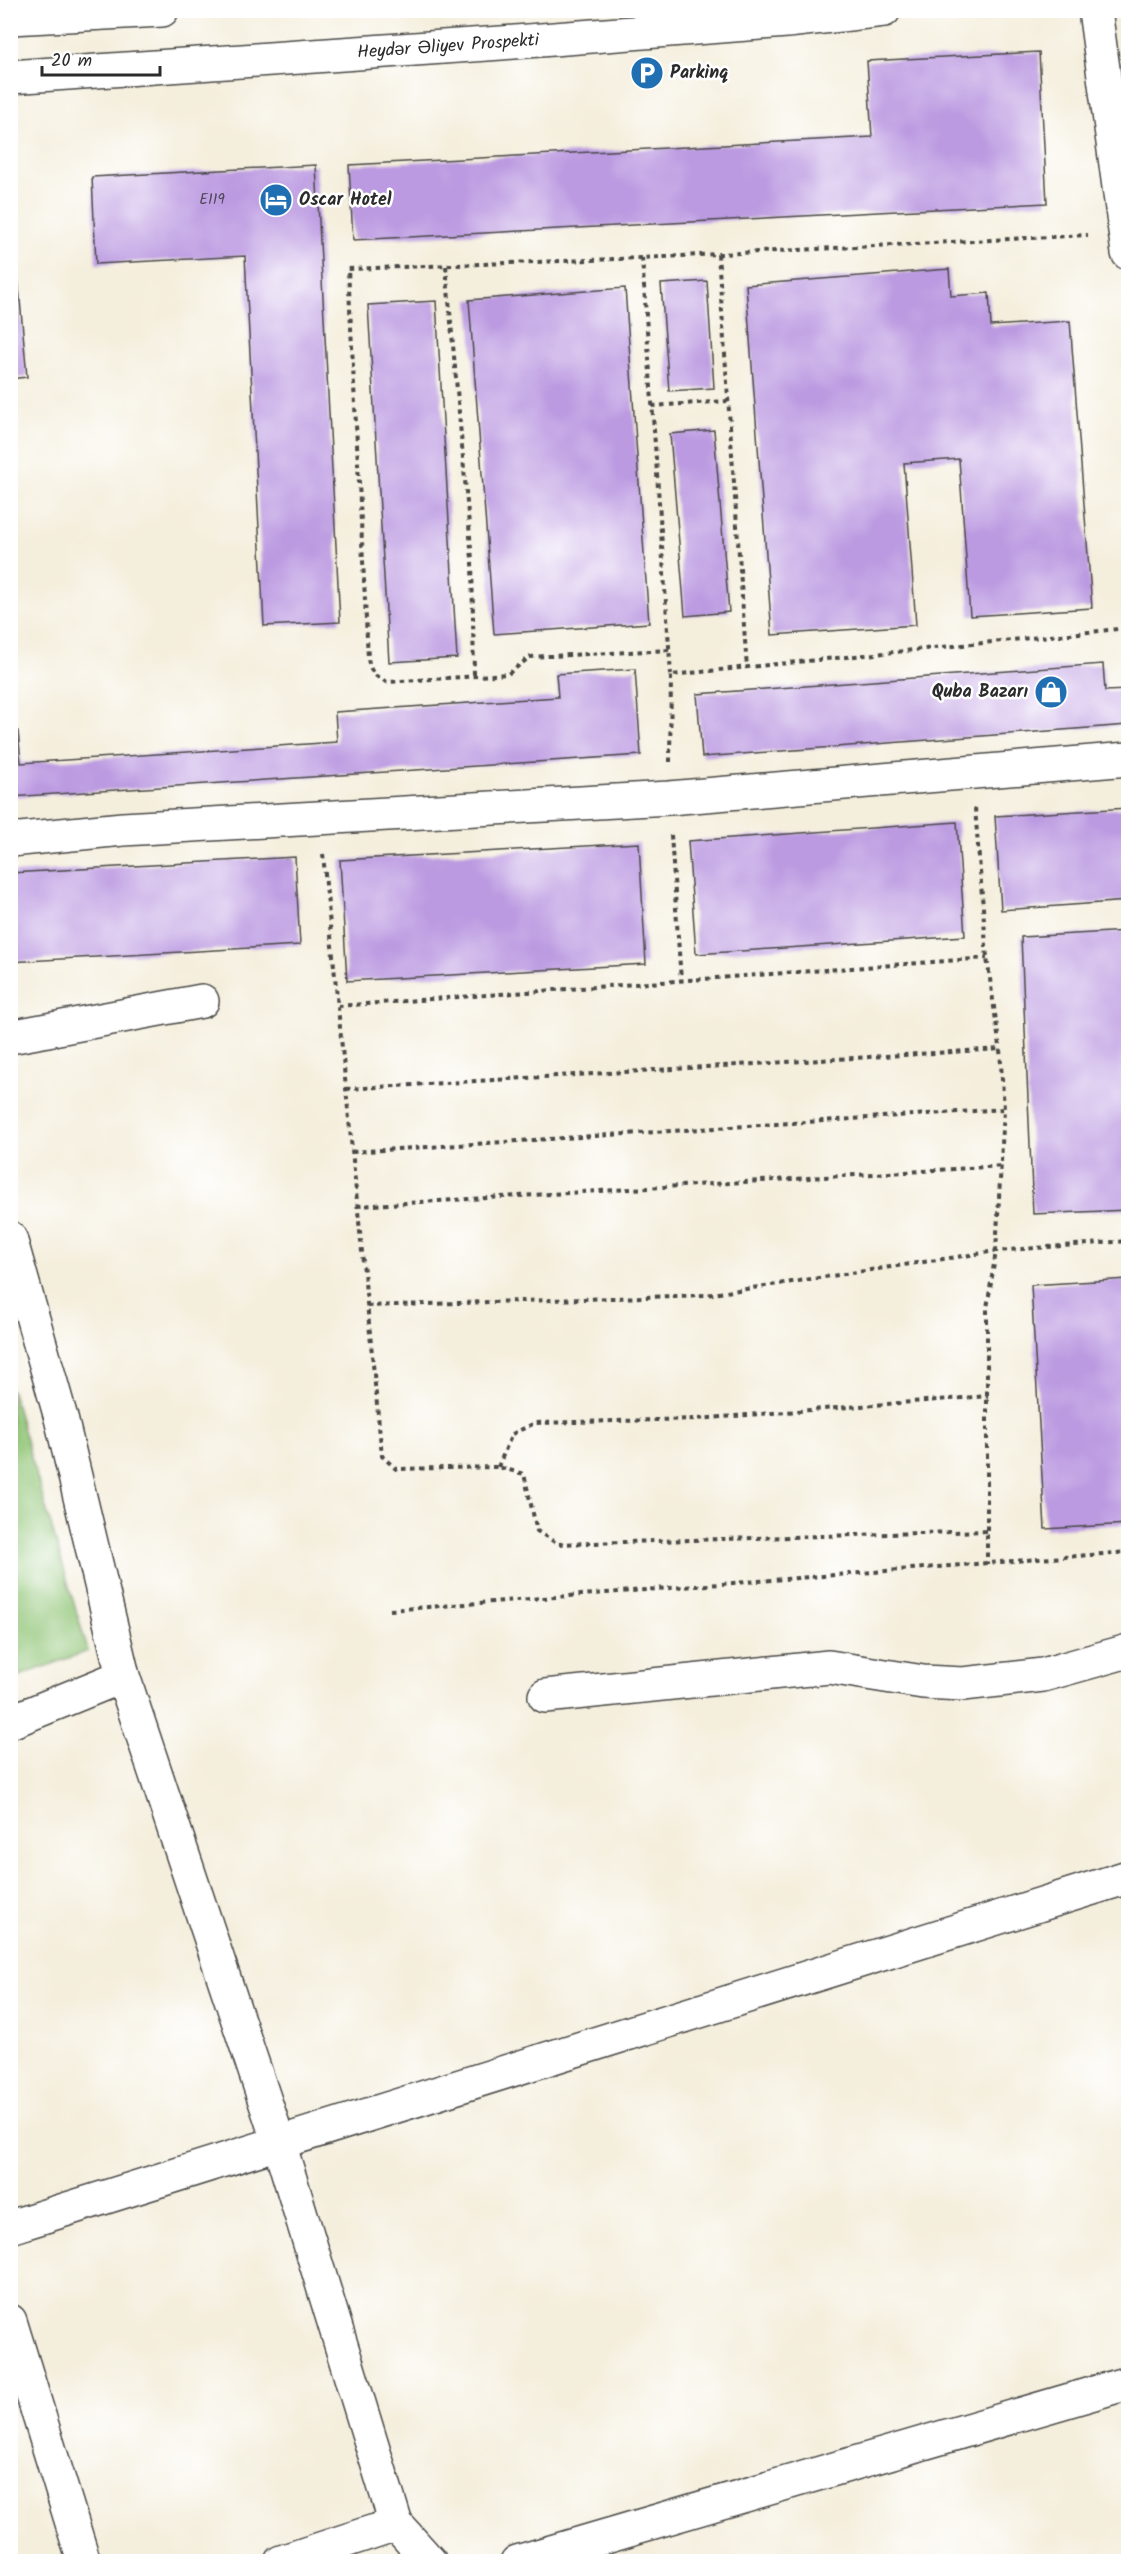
<svg xmlns="http://www.w3.org/2000/svg" width="1139" height="2572" font-family="Kalam,sans-serif">
<rect width="100%" height="100%" fill="#fff"/>
<filter id="ink" filterUnits="userSpaceOnUse"><feTurbulence type="fractalNoise" baseFrequency=".0167" numOctaves="2"/><feDisplacementMap in="SourceGraphic" scale="12" xChannelSelector="R" yChannelSelector="G"/><feConvolveMatrix kernelMatrix="1 2 1 2 8 2 1 2 1" color-interpolation-filters="sRGB"/></filter>
<filter id="wash" filterUnits="userSpaceOnUse"><feTurbulence type="fractalNoise" baseFrequency=".008" numOctaves="4" result="noise"/><feDisplacementMap in="SourceGraphic" scale="24" xChannelSelector="R" yChannelSelector="G"/><feGaussianBlur stdDeviation="1.35" result="paint"/><feColorMatrix in="noise" values="0 0 0 0 0 0 0 0 0 0 0 0 0 0 0 0 0 1.4 0 .05"/><feComposite in="paint" operator="in"/></filter>
<g filter="url(#wash)">
<rect width="100%" height="100%" fill="#f4eedc"/>
<path fill="#90c576" stroke="#5e7850" stroke-width="1.5" d="M11 1389 88 1651 11 1679H10Z"/>
<g id="blocks">
<path fill="#bb9ae1" d="M1039 52 1047 203 353 240 349 165 872 137 867 61Z
M316 165 340 622 264 626 245 256 96 264 92 177Z
M10 189 27 377 10 379Z
M949 269 951 296 989 293 991 326 1070 321 1092 608 970 616 959 459 904 463 916 625 772 635 746 285Z
M707 281 714 388 669 391 661 284Z
M625 288 649 623 494 634 469 300Z
M436 301 457 658 389 662 368 305Z
M714 430 729 612 685 616 670 434Z
M1103 664 1105 691 1128 690V725L702 757 697 694Z
M635 669 641 755 10 797V731H18L21 763 337 742 335 712 558 697 556 674Z
M1128 808V901L1001 910 995 816Z
M957 822 965 936 696 954 688 841Z
M639 843 646 964 347 981 340 860Z
M295 857 300 945 10 962V873Z
M1128 931V1210L1033 1214 1021 937Z
M1128 1279V1524L1045 1529 1031 1285Z"/>
</g>
</g>
<g filter="url(#ink)">
<use href="#blocks" fill-opacity="0" stroke="#494846" stroke-width="1.5"/>
<g fill="none" stroke-linecap="round" stroke-linejoin="round">
<g stroke="#494846" stroke-width="36">
<path id="minor" d="M1095 10 1128 253
M10 840 123 829 669 798 1128 759
M10 1037 202 1001
M10 1238 61 1418 123 1676 279 2143 396 2524 430 2562
M545 1696 829 1667 923 1682 963 1684 1043 1675 1128 1651
M10 1722 123 1676
M10 2227 1128 1877
M10 2321 84 2562
M281 2562 396 2524
M517 2562 1128 2383"/>
</g>
<g stroke="#494846" stroke-width="36">
<path id="highway" d="M10 18 162 10
M10 77 501 43 787 21 884 10"/>
</g>
<path stroke="#494846" stroke-width="4" stroke-dasharray="4.5 4.5" stroke-linecap="butt" d="M718 254 747 669
M642 258 671 675
M446 266 472 559 474 676
M652 406 728 401
M669 650 530 657 508 674 387 682C374 676 370 672 368 658L348 269 642 258 1088 235
M670 762 671 675 1128 628
M975 808 987 958 1000 1049 1004 1109 996 1251 987 1308V1564
M671 835 681 981
M323 854 382 1456 396 1469 498 1467 524 1474 537 1531 558 1544 987 1531
M338 1006 987 958
M346 1089 1000 1049
M352 1152 1004 1109
M357 1206 1002 1166
M367 1306 706 1295 996 1251 1128 1241
M498 1467 512 1434 535 1423 697 1419 988 1396
M390 1610 1128 1552"/>
<use href="#minor" stroke="#fff" stroke-width="33"/>
<use href="#highway" stroke="#fff" stroke-width="33"/>
</g>
</g>
<defs>
<g id="parking-disc" transform="scale(1.725)"><circle r="9.5" fill="#1f6fb2" stroke="#fff"/><path d="M-3.5-5.5H1a3.5 3.5 0 0 1 0 7H-1V5.5H-3.5ZM-1-3.4V-.6H.8a1.4 1.4 0 0 0 0-2.8Z" fill="#fff"/></g>
<g id="hotel-disc" transform="scale(1.725)"><circle r="9.5" fill="#1f6fb2" stroke="#fff"/><path d="M-6-4.5h1.5V1H6V5H4.5V3h-9V5H-6ZM-4 0a1.8 1.8 0 1 1 3.6 0ZM.5 0V-2.5h3Q6-2.5 6 0Z" fill="#fff"/></g>
<g id="shop-disc" transform="scale(1.725)"><circle r="9.5" fill="#1f6fb2" stroke="#fff"/><path d="M-5-2.5h2.3a2.7 3.5 0 0 1 5.4 0H5L5.5 6h-11ZM-1.5-2.5h3a1.5 2.3 0 0 0-3 0Z" fill="#fff"/></g>
</defs>
<g fill-rule="evenodd">
<use href="#parking-disc" x="647" y="73"/>
<use href="#hotel-disc" x="276" y="200"/>
<use href="#shop-disc" x="1051" y="692"/>
</g>
<g text-anchor="middle" dominant-baseline="central" stroke-width="5" stroke-linejoin="round" paint-order="stroke">
<g font-size="15" fill="#4f4758">
<text x="212" y="200">E119</text>
</g>
<g font-size="18" fill="#2b2b2b" stroke="#fff">
<text transform="translate(448 47) rotate(-4)">Heydər Əliyev Prospekti</text>
</g>
<g font-size="18" font-weight="bold" fill="#2b2b2b" stroke="#fff" text-anchor="start">
<text x="670" y="73">Parkinq</text>
<text x="299" y="200">Oscar Hotel</text>
<text x="1028" y="692" text-anchor="end">Quba Bazarı</text>
</g>
</g>
<rect width="1139" height="2572" fill="none" stroke="#fff" stroke-width="36"/>
<path d="M42 66v9h118v-9" fill="none" stroke="#2b2b2b" stroke-width="3"/>
<text x="51" y="66" font-size="18" fill="#2b2b2b" stroke="#ffffff" stroke-width="4.5" paint-order="stroke">20 m</text>
</svg>
